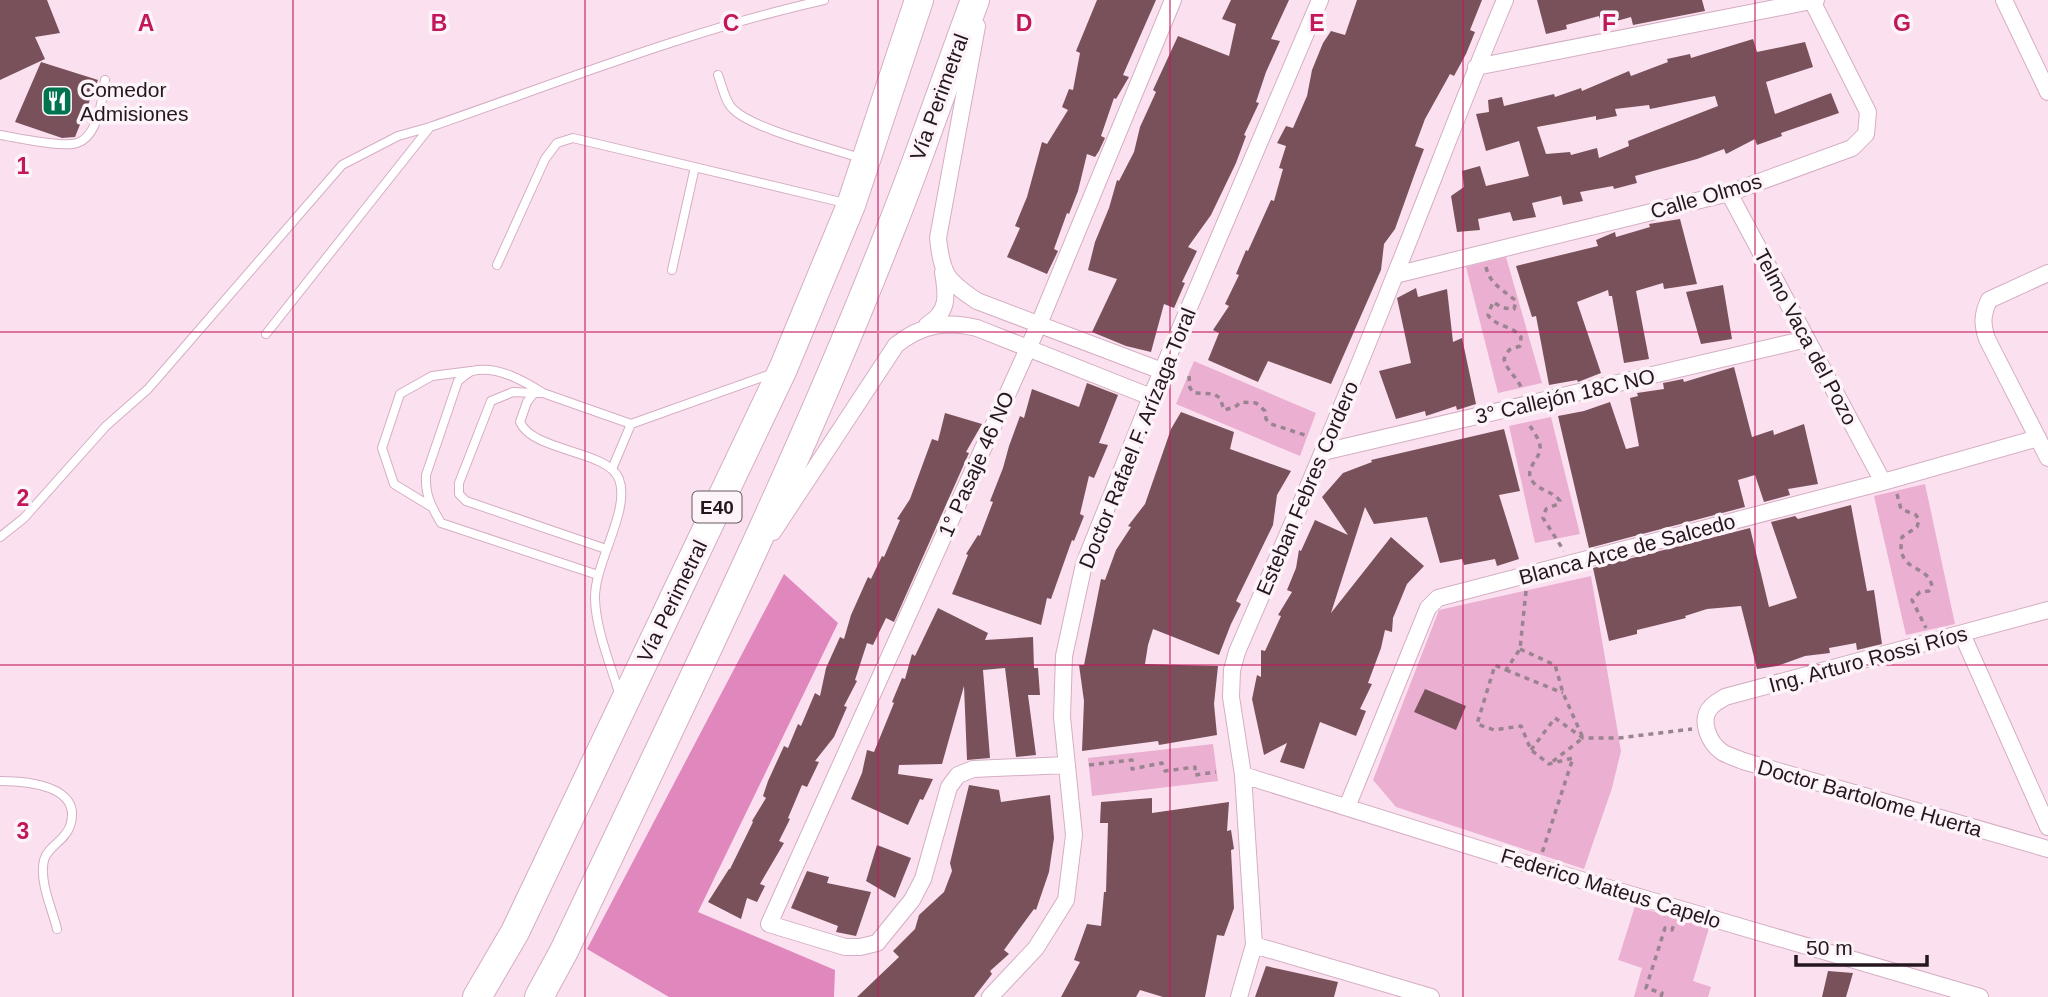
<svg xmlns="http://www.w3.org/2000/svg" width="2048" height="997" font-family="Arial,sans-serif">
<rect width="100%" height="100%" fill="#fbe1ef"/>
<path fill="#ebafd2" d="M1506 257 1542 383 1498 393 1466 267Z
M1194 361 1316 413 1300 456 1176 404Z
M1551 417 1580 534 1535 543 1509 426Z
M1925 484 1955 624 1906 635 1874 496Z
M1591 576 1621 751 1612 788 1584 869 1396 807 1373 780 1439 610Z
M1213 744 1218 781 1092 796 1088 758Z
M1635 906 1709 928 1693 981 1711 987 1708 997H1634L1642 968 1618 960Z"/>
<path fill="#e087be" d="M784 574 838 623 698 912 835 970 834 997H669L587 949Z"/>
<path fill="#79515b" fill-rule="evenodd" d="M0 0H47L60 33 35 37 45 59 0 80Z
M1097 0H1156L1123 75 1129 77 1116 99 1114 98 1101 136 1105 138 1099 151 1095 157 1087 154 1078 191 1069 214 1067 213 1054 249 1058 251 1047 274 1007 257 1020 228 1015 226 1027 197 1042 142 1047 144 1068 110 1062 107 1069 89 1073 90 1080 53 1076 51Z
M1231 0H1289L1271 39 1280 41 1266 72 1256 102 1259 103 1244 135 1246 136 1236 163 1211 215 1188 247 1197 251 1182 282 1185 283 1174 308 1164 304 1151 352 1126 346 1092 332 1117 279 1088 270 1095 242 1109 208 1117 180 1119 181 1134 152 1140 127 1156 92 1153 90 1178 36 1229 56 1236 24 1222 19Z
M1357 0H1482L1470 30 1475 32 1466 54 1454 76 1450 74 1425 119 1415 146 1424 149 1415 173 1395 229 1384 244 1381 270 1331 384 1268 361 1258 382 1208 360 1219 333 1213 330 1229 306 1225 304 1239 275 1236 274 1246 250 1248 251 1271 200 1274 201 1283 169 1279 168 1286 146 1277 143 1286 126 1293 128 1307 96 1312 70 1323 43 1331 31 1345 35Z
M1537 0H1702L1705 11 1633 25 1631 17 1602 25 1599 16 1566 25 1567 29 1546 34Z
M1753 39 1757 52 1805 42 1813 67 1766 82 1775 114 1831 93 1839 113 1781 133 1782 136 1757 145 1755 139 1726 154 1724 149 1697 159 1635 176 1637 183 1614 189 1613 186 1580 192 1583 201 1563 205 1561 196 1532 203 1536 217 1513 221 1510 212 1478 219 1480 230 1457 232 1451 196 1464 187 1462 171 1480 166 1486 186 1529 176 1519 141 1486 151 1476 114 1489 112 1488 100 1502 97 1504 106 1554 94 1555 97 1581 88 1582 91 1629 71 1631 76 1668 62 1667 59 1690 54 1691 58ZM1715 96 1718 106 1628 141 1629 146 1599 158 1597 148 1571 155 1570 152 1546 154 1537 127 1596 116V120L1617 116 1615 109 1649 105 1650 109Z
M41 62 98 80 75 137 62 138 15 122Z
M1680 219 1697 284 1664 289 1663 283 1636 291 1649 359 1624 363 1612 296H1609L1608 290 1577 302 1601 373 1578 382 1577 380 1549 385 1536 316 1532 317 1516 266 1598 246 1596 240 1615 232 1616 237 1650 227 1649 224Z
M1723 285 1732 339 1701 344 1686 292Z
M1416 288 1418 297 1447 289 1453 342 1462 338 1476 404 1457 410 1456 406 1426 416 1425 411 1396 419 1379 371 1411 363 1397 298Z
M1734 367 1752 437 1773 430 1774 435 1804 424 1818 484 1788 489 1790 495 1764 502 1755 475 1738 480 1745 507 1589 548 1558 416 1584 411 1610 402 1626 449 1639 446 1630 398 1638 396 1637 393 1664 389 1663 383 1683 379 1684 382Z
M1087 383 1118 395 1099 443 1108 445 1094 478 1089 476 1080 514 1084 516 1074 541 1072 540 1051 599 1047 598 1041 625 952 594 968 555 966 554 978 535 980 536 993 502 990 501 1003 468 1009 446 1020 416 1024 418 1032 389 1079 407Z
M1181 412 1234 432 1230 449 1291 471 1277 495 1273 525 1236 601 1241 604 1231 624 1219 655 1153 629 1148 645 1145 664 1218 666 1214 704 1217 735 1159 745 1158 741 1082 751 1084 701 1079 665H1084L1101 579 1105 580 1116 550 1131 527 1128 526 1145 504 1171 429Z
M945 413 982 424 966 452 969 453 894 622 886 618 873 645 867 643 855 680 857 681 844 706 847 707 834 737 815 761 819 762 807 787 802 785 788 818 790 819 779 841 784 843 760 884 765 886 757 902 747 898 741 919 708 902 729 869H730L753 822 752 821 766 798 763 796 768 781 784 746 788 748 798 724 801 726 815 693 820 696 826 668 840 637 844 639 851 615 868 577 871 579 882 556 884 557 900 520 897 519 910 499 932 439 938 441Z
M1504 429 1520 491 1499 495 1519 559 1497 566 1495 559 1464 565 1462 559 1440 563 1427 517 1374 524 1365 507 1331 613 1391 537 1424 566 1407 584 1393 618 1392 632 1385 630 1381 648 1368 683 1372 684 1360 709 1366 711 1356 736 1320 722 1304 769 1280 762 1287 743 1264 755 1252 699 1257 675 1261 677V650L1265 651 1281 616 1278 615 1292 592 1287 590 1296 568 1299 550 1301 551 1315 520 1348 535 1322 497 1343 473 1372 462 1371 460Z
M1851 505 1867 591 1874 590 1882 644 1857 650 1856 643 1829 648 1830 653 1805 656 1777 666 1757 669 1741 606 1707 609 1685 616 1686 618 1637 630V634L1609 641 1593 568 1750 528 1769 607 1797 598 1771 522 1795 516 1798 519Z
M938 608 988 633 985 640 1033 637 1034 668H1038L1040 695H1028L1036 755 1016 757 1005 668 983 670 990 758 967 760 964 686 942 764 899 765 898 774 933 779 923 800 920 799 908 825 851 799 862 773 867 750 874 752 894 703 892 702 902 678 905 679 912 654 915 656Z
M1425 689 1466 706 1456 730 1414 712Z
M969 785 999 790 1001 802 1050 795 1054 838 1049 872 1036 910 1034 909 1004 950 1009 954 990 971 992 974 974 997H857L899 957 893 951 915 929 919 915 944 892 952 871 950 863Z
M1152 798V813L1229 802 1227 831 1231 830 1234 849 1231 850 1234 908 1224 936 1217 935 1205 997H1163L1140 990 1136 997H1061L1080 962 1074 960 1087 924 1101 926 1104 892H1106L1108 823H1100L1101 802Z
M877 845 911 858 895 898 866 881Z
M807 871 829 877 827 883 871 892 856 936 836 932 838 926 791 908Z
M1266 966 1338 982 1334 997H1255Z
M1828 971 1853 973 1846 997H1822Z"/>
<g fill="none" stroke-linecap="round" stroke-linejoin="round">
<g stroke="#d5adc4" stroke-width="10">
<path id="lane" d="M718 75C722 85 725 102 733 109 752 129 831 148 860 158
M0 135C18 138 62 148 77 143 98 137 103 97 105 80
M497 265 545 159 557 143 573 138 845 203
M672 270 695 167
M266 334 430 127
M534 393 513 392 491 401 459 483V494L466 501 606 549
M543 393C524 381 497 365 472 371 467 373 462 378 458 381L426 475C425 495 431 506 441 523L598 575
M612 469 631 424
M430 506 394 484 382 448 400 394 432 376 471 371
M0 537 24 518 106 426 148 389 342 165 398 136 430 127C560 82 690 30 824 0
M619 693C610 663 596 630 595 599 594 563 631 510 619 479 608 450 533 452 520 422L527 402 534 393H543L631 424 774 373
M0 781C25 781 84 785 70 826 65 841 48 846 44 860 39 882 52 908 57 929"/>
</g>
<g stroke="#d5adc4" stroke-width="18">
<path id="street" d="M2004 0 2048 92
M977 26 938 238C942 275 947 281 977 301L1162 371
M1476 67 1816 0
M1729 193 1883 482
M2048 273 1989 300C1982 315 1982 324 1987 339L2048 458
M1395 275 1729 193 1852 148 1866 134 1868 112 1812 1
M927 325C949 312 947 296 943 272
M1323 452 1807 339
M773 532 896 345C921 325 946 320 977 328L1151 397
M2048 610 1725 697C1721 700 1714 703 1711 707 1699 720 1709 743 1722 752 1728 756 1737 758 1743 761L2048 849
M1962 634 2048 827
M1067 765 973 769 958 775 949 787 923 879 912 900 877 943 860 947H845L769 924 1039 324 1173 0
M1243 775 1537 867 1980 997
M1347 807 1428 608 1438 598 1883 482 2038 438
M1254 945 1431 997
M990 997 1036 948 1066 900 1074 835 1062 717 1064 656 1084 564 1151 397 1320 0
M1239 997 1254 945 1243 775 1231 697 1232 670 1237 652C1291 527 1345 402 1395 275 1432 184 1466 91 1505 0"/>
</g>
<g stroke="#d5adc4" stroke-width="30">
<path id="highway" d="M477 997 515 932 783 369 851 205 919 0
M539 997 564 951C676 714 793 478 889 233 920 156 946 78 975 0"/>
</g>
<path stroke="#998490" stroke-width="3.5" stroke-dasharray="5 5" stroke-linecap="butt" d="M1486 267C1490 285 1504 290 1516 301L1514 309 1503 308 1493 302 1488 315C1496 327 1512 325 1521 337L1520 346 1509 350 1504 359C1507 371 1516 376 1521 387
M1189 376 1190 388 1194 393 1214 394 1220 398 1224 410 1235 407 1241 402 1256 403 1265 411 1266 419 1271 424 1308 436
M1530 426C1534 432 1539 439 1540 446 1542 459 1522 468 1533 482 1540 491 1553 491 1560 501L1558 504 1546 509 1543 518 1564 551
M1897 494 1901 509 1916 515 1919 520 1917 527 1902 537C1895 574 1929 563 1932 587L1929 591 1920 592 1912 600 1926 628
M1526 591 1520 649 1506 670 1495 665 1477 724 1494 730 1521 726 1531 750 1549 764 1573 758 1542 853
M1520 649 1555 665 1563 693 1583 738 1552 762
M1506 670 1563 693
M1531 750 1555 718 1583 738H1619L1692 729
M1089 765 1132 760V769L1162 763 1165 771 1195 767V775L1216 772
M1661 997 1662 993 1646 988 1665 928 1672 930 1674 924"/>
<use href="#lane" stroke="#fff" stroke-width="8"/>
<use href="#street" stroke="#fff" stroke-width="16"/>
<use href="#highway" stroke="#fff" stroke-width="28"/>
</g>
<path fill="none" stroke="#c2185b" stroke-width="2" stroke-opacity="0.55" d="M293 0V997M585 0V997M878 0V997M1170 0V997M1463 0V997M1755 0V997M0 332H2048M0 665H2048"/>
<defs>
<g id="restaurant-square" transform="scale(1.575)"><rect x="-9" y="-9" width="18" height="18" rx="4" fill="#007450" stroke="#fdf4f9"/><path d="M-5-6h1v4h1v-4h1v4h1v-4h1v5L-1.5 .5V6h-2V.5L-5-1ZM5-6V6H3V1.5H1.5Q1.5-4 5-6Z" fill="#fff"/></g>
</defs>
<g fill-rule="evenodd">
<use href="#restaurant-square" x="57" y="101"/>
</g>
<g text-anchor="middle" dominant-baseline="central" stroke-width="7" stroke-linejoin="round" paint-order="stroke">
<rect fill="#fdf4f9" stroke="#665961" stroke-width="2" x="692.5" y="491.5" width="49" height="31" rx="5"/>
<g font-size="19" font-weight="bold" fill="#251720">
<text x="717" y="507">E40</text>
</g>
<g font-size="21" fill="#251720" stroke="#fdf4f9" text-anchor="start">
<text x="80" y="89">Comedor<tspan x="80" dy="24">Admisiones</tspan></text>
</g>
<g font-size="21" fill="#251720" stroke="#fdf4f9">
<text transform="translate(939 97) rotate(-70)">Vía Perimetral</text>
<text transform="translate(1706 196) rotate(-16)">Calle Olmos</text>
<text transform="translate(1806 337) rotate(62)">Telmo Vaca del Pozo</text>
<text transform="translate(1565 396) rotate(-13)">3° Callejón 18C NO</text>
<text transform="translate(1137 438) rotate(-68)">Doctor Rafael F. Arízaga Toral</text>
<text transform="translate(976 464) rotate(-66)">1° Pasaje 46 NO</text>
<text transform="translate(1307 488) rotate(-67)">Esteban Febres Cordero</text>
<text transform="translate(1627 549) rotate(-15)">Blanca Arce de Salcedo</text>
<text transform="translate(672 601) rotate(-64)">Vía Perimetral</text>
<text transform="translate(1868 659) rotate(-15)">Ing. Arturo Rossi Ríos</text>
<text transform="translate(1870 798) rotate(16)">Doctor Bartolome Huerta</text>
<text transform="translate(1611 888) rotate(17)">Federico Mateus Capelo</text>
</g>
</g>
<g font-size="23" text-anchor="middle" font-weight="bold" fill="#c2185b" stroke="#fdf4f9" stroke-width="7" stroke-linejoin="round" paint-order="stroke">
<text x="146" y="31">A</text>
<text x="439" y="31">B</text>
<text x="731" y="31">C</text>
<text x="1024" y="31">D</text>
<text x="1317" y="31">E</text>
<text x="1609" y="31">F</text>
<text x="1902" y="31">G</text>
<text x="23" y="174">1</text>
<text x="23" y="506">2</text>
<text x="23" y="839">3</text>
</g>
<path d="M1796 955v10h131v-10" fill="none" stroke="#251720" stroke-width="3.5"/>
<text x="1806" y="955" font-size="21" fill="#251720" stroke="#fdf4f9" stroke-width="5" paint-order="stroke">50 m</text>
</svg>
